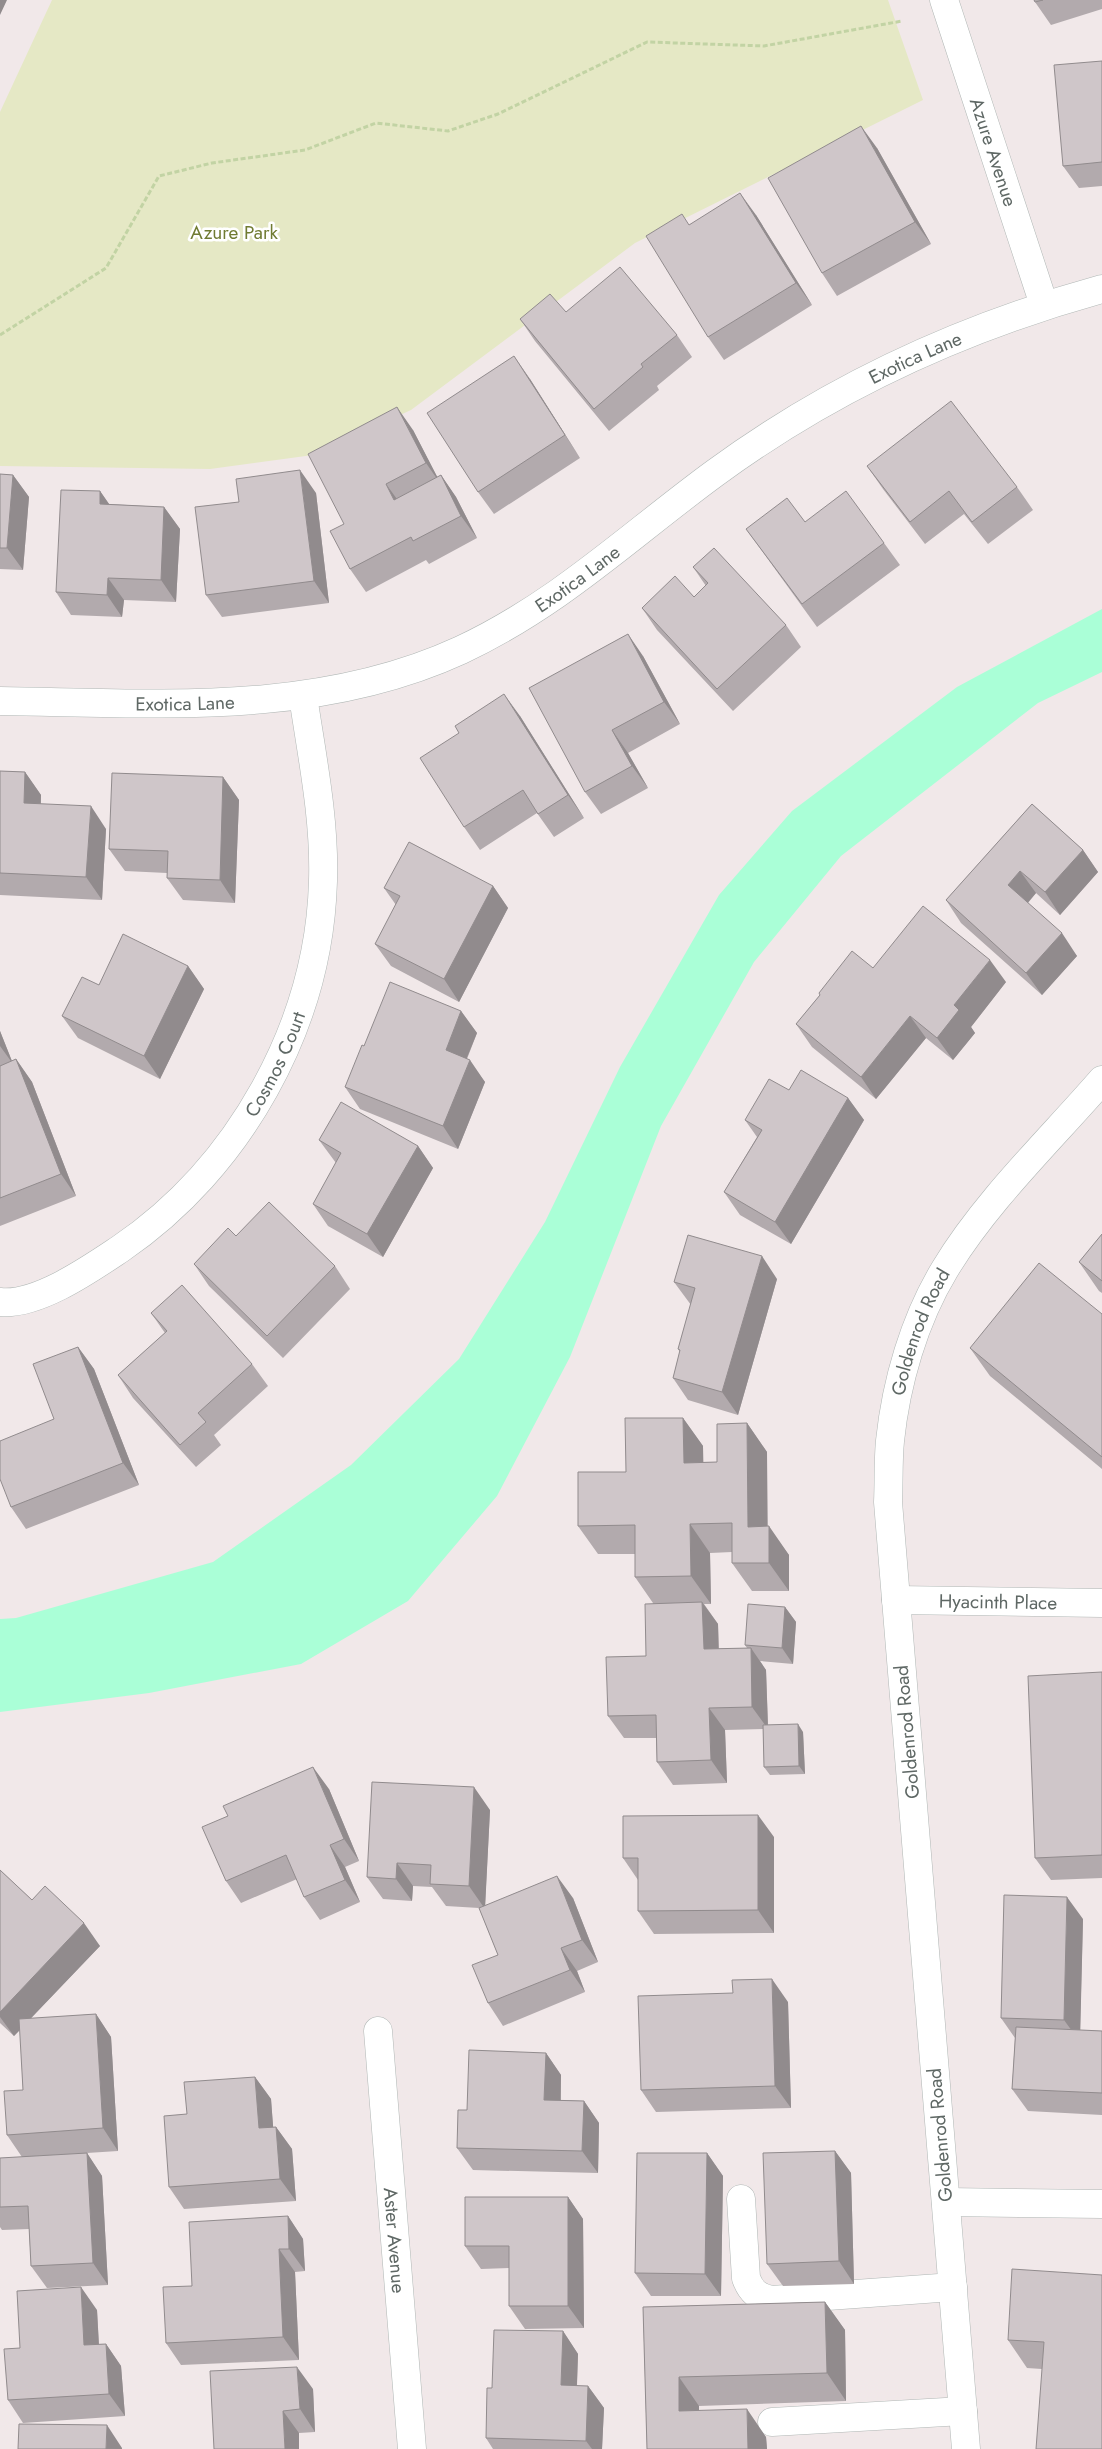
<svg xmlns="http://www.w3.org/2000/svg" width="1102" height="2449" font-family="Jost,sans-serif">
<rect width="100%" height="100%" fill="#f1e8e9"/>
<path fill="#e5e8c5" d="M52 0H888L923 100 635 243 411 410 313 455 210 469 0 466V112Z"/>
<path fill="#aaffd7" d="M1102 609V672L1038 703 841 856 754 962 661 1126 570 1357 497 1496 408 1601 301 1664 149 1693 0 1712V1619L16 1618 213 1562 351 1465 459 1359 545 1222 620 1067 719 895 792 811 957 687Z"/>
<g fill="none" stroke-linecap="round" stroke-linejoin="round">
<g stroke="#b0b7b5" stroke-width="29">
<g id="minor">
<path id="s1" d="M944 0 1044 305"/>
<path id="s2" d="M0 701C155 703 316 717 461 650 559 604 629 536 715 473 831 388 964 327 1102 289"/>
<path id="s3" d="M0 1302C37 1306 90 1269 120 1249 239 1168 319 1026 323 881 325 819 312 757 303 696"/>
<path id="s4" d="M896 1600 1102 1603"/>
<path id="s5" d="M378 2031 412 2449"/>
<path d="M741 2199 746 2278C751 2292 758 2297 772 2300L953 2287"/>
<path d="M946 2202 1102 2204"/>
<path d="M772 2422 963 2411"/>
<path id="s6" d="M966 2449 888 1502C889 1482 888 1461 890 1441 896 1383 914 1320 945 1269 986 1201 1050 1140 1102 1080"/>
</g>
</g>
<path stroke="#c2d3a4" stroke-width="3" stroke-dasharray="5 2.5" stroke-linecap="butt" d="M0 335 106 268 159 176 212 163 305 150 376 123 448 131 498 114 647 42 764 46 902 21"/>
<use href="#minor" stroke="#fff" stroke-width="28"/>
</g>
<path fill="#b2aaad" d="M1034 0H1102V9L1051 25 1035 2Z
M1102 61V186L1079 188 1063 166Z
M877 148 931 244 837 296 822 273Z
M756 215 812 305 724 360 708 337 690 224Z
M566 312 677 335 692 357 657 386 659 390 609 431 535 341 520 319Z
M530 379 580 458 494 514 478 492Z
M413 430 437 477 441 475 456 497 477 538 429 564 426 560 366 592 350 569 344 524Z
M867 466 1017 487 1033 510 988 544 964 514 925 544 883 489Z
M0 474 13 475 29 497 23 570 0 569Z
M100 491 109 504 164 507 180 529 176 602 124 600 122 617 71 615 56 592Z
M316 493 329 603 222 617 206 595Z
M746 529 884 543 900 565 817 627Z
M693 567 786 625 801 647 733 711 657 630 642 608 694 597 706 586Z
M643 656 680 724 628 753 648 788 601 814 585 792Z
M520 716 584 818 554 837 537 813 480 850 464 827Z
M0 771 25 772 41 795V804L106 829 102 900 0 895Z
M223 777 239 800 235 903 183 900 167 878V873L125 871 109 849Z
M1032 804 1083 850 1098 872 1060 915 1036 893 1028 903 1077 956 1042 995 961 923 946 900Z
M493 886 508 908 459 1002 391 966 375 944 396 905 384 888Z
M188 966 204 989 160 1079 78 1038 62 1016 99 985Z
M873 968 1006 982 971 1027 975 1033 953 1060 926 1038 876 1099 812 1047 796 1024 820 995Z
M461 1011 477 1033 467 1059 485 1082 458 1149 360 1109 345 1087 364 1046Z
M0 1031 12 1061 16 1059 32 1082 76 1196 0 1226Z
M789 1090 848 1098 864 1120 791 1244 740 1215 724 1192 757 1137 745 1120Z
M319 1140 418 1146 433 1168 383 1257 328 1226 313 1204 336 1163Z
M1102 1234V1293L1099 1291 1079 1262Z
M236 1236 335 1266 350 1289 283 1358 209 1286 194 1264Z
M777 1279 738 1415 688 1400 673 1378 680 1352 678 1349 691 1305 674 1282Z
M151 1313 252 1364 268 1386 214 1435 221 1445 196 1467 133 1398 118 1375 165 1333Z
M1102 1314V1469L990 1376 970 1348Z
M78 1347 94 1369 139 1485 26 1529 11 1507 54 1419Z
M683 1418 703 1446V1462H717L747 1423 767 1452V1526L789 1555V1591H752L732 1563V1552L710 1553 711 1604H704L718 1624 719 1649 747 1648 745 1645 785 1607 796 1622 793 1664 760 1661 766 1670 768 1725 803 1732 805 1774 770 1775 764 1767 763 1729 725 1730 727 1783 673 1785 657 1762 656 1738H624L608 1716 646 1656 653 1603 635 1577V1554H598L578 1526 626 1472Z
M1102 1672V1878L1051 1880 1035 1858Z
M329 1789 359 1861 345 1867 360 1902 320 1920 304 1897 297 1879 241 1903 226 1881Z
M490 1810 485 1905 573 1898 598 1962 577 1971 585 1992 503 2026 488 2003 498 1955 479 1908 446 1906 432 1887 413 1886 412 1901 383 1899 367 1877Z
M774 1837V1933L654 1934 638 1911V1880L623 1858Z
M0 1870 32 1900 100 1946 30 2019 96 2014 111 2037 118 2151 40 2156 87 2153 102 2176 108 2285 47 2288 31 2266 29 2229 2 2230 0 2227V2158L22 2157 7 2135 23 2090 20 2030 14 2036 0 2023Z
M1083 1919 1080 2030 1102 2031V2115L1028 2111 1012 2089 1015 2038 1001 2018Z
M788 2002 791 2108 656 2112 641 2090Z
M546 2053 561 2075V2100L584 2101 599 2123 598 2173 473 2170 457 2148 467 2110Z
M255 2077 271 2099 273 2127H276L292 2149 296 2201 184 2209 169 2187 187 2114Z
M835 2151 851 2173 854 2284 783 2286 767 2264Z
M707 2153 723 2176 721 2296H651L635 2273Z
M568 2197 583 2219 584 2328 525 2329 509 2306V2268L481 2269 465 2246Z
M288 2216 303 2239 305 2271 295 2272 299 2360 181 2365 166 2343 192 2286Z
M1102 2275 1042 2369 1027 2368 1008 2340Z
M825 2302 845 2330 846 2401 699 2406V2410L766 2437 767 2449H647L643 2307Z
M97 2310 99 2344H106L121 2366 125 2416 23 2423 8 2400 20 2348Z
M563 2331 578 2354 577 2386H588L604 2408 602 2449H493L486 2438 492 2388Z
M313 2389 315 2432 299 2433 214 2449Z"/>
<path fill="#918b8d" d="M0 0H7L0 15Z
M861 126 877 148 931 244 915 222Z
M740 193 756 215 812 305 796 283Z
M514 356 530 379 580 458 565 435Z
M397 407 413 430 442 486 426 463Z
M300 470 316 493 329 603 314 581Z
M13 475 29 497 23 570 7 548Z
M441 475 456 497 477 538 461 516Z
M386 484 402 506 394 500Z
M100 491 116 514 100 504Z
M164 507 180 529 176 602 161 580Z
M108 578 124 600 122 617 107 595Z
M628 634 643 656 680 724 664 702Z
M504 694 520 716 584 818 568 795Z
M612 730 628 753 648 788 632 766Z
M25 772 41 795 40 825 24 803Z
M223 777 239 800 235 903 220 880Z
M91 806 106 829 102 900 86 877Z
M1083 850 1098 872 1060 915 1045 892Z
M1020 871 1036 893 1024 907 1008 885Z
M493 886 508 908 459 1002 444 979Z
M1062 933 1077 956 1042 995 1026 973Z
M990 960 1006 982 971 1027 975 1033 953 1060 937 1038 954 1005Z
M188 966 204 989 160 1079 144 1056Z
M461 1011 477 1033 461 1072 446 1050Z
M910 1016 926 1038 876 1099 861 1077Z
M0 1031 13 1064 0 1046Z
M16 1059 32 1082 76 1196 61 1174Z
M470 1060 485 1082 458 1149 443 1126Z
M848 1098 864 1120 791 1244 775 1222Z
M418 1146 433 1168 383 1257 367 1234Z
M762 1256 777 1279 738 1415 722 1392Z
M78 1347 94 1369 139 1485 123 1463Z
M683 1418 703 1446 704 1491 684 1463Z
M747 1423 767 1452 768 1555 748 1527Z
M690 1524 710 1553 711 1604 691 1576Z
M769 1526 789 1555V1591L769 1563Z
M702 1602 718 1624 719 1672 704 1649Z
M785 1607 796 1622 793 1664 782 1648Z
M751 1648 766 1670 768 1729 752 1707Z
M709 1708 725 1730 727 1783 711 1760Z
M798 1724 803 1732 805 1774 799 1766Z
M313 1767 329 1789 359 1861 344 1839Z
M474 1787 490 1810 485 1909 469 1886Z
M758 1815 774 1837V1933L758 1910Z
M330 1845 345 1867 360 1902 345 1880Z
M397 1863 413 1886 412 1901 396 1879Z
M557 1876 573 1898 598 1962 582 1940Z
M1067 1897 1083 1919 1080 2042 1064 2020Z
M84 1923 100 1946 14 2036 0 2017V2012Z
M561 1948 577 1971 585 1992 570 1970Z
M772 1979 788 2002 791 2108 775 2086Z
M96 2014 111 2037 118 2151 103 2128Z
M546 2053 561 2075 560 2122 544 2100Z
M255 2077 271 2099 275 2151 259 2128Z
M584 2101 599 2123 598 2173 582 2151Z
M276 2127 292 2149 296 2201 280 2179Z
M835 2151 851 2173 854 2284 839 2261Z
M87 2153 102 2176 108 2285 93 2263Z
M707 2153 723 2176 721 2296 705 2274Z
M568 2197 583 2219 584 2328 568 2306Z
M288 2216 303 2239 305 2271 289 2249Z
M279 2249 295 2272 299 2360 283 2337Z
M81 2287 97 2310 100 2367 84 2345Z
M825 2302 845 2330 846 2401 827 2373Z
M563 2331 578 2354 576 2408 561 2385Z
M106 2344 121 2366 125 2416 109 2394Z
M297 2367 313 2389 315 2432 300 2409Z
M679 2377 699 2406V2439L679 2411Z
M588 2386 604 2408 602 2449H592L586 2441Z
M747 2409 766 2437 767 2449H748Z
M283 2411 299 2433V2449H285Z
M107 2425 122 2448V2449H106Z"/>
<path fill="#cfc6c9" stroke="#918b8d" d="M1034 0H1043L1035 2Z
M1102 61V162L1063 166 1054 65Z
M861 126 915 222 822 273 768 178Z
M740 193 796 283 708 337 646 236 682 214 689 225Z
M620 267 677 335 641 364 643 367 594 409 520 319 550 294 566 312Z
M514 356 565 435 478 492 427 413Z
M951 401 1017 487 972 522 949 491 910 522 867 466Z
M397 407 426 463 386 484 394 500 441 475 461 516 413 541 411 537 350 569 330 531 344 524 308 454Z
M300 470 314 581 206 595 195 507 239 502 236 479Z
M0 474 13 475 7 548H0Z
M61 490 100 491V504L164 507 161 580 108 578 107 595 56 592Z
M846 491 884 543 802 604 746 529 787 498 805 522Z
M714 548 786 625 717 689 642 608 675 576 694 597 708 583 693 567Z
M628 634 664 702 612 730 632 766 585 792 529 688Z
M504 694 568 795 538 814 523 790 464 827 420 758 459 733 455 726Z
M0 771 25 772 24 803 91 806 86 877 0 873Z
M112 773 223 777 220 880 167 878 168 851 109 849Z
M1032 804 1083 850 1045 892 1020 871 1008 885 1062 933 1026 973 946 900Z
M409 842 493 886 444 979 375 944 400 896 384 888Z
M923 906 990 960 954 1005 959 1010 937 1038 910 1016 861 1077 796 1024 820 995 819 993 852 951 873 968Z
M123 934 188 966 144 1056 62 1016 82 977 99 985Z
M390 982 461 1011 446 1050 470 1060 443 1126 345 1087 362 1045 364 1046Z
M16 1059 61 1174 0 1198V1066Z
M801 1070 848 1098 775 1222 724 1192 762 1130 745 1120 769 1079 789 1090Z
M341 1102 418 1146 367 1234 313 1204 341 1153 319 1140Z
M269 1202 335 1266 267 1336 194 1264 228 1228 236 1236Z
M1102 1234V1281L1079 1262Z
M688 1235 762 1256 722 1392 673 1378 680 1350 678 1349 695 1288 674 1282Z
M1039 1263 1102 1314V1457L970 1348Z
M182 1285 252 1364 198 1413 206 1422 180 1445 118 1375 167 1331 151 1313Z
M78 1347 123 1463 11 1507 0 1479V1441L54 1419 33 1364Z
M625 1418H683L684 1463 717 1462V1424L747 1423 748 1527 769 1526V1563H732V1523L690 1524 691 1576 635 1577V1525L578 1526V1472H626Z
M702 1602 704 1649 751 1648 752 1707 709 1708 711 1760 657 1762 656 1715 608 1716 606 1657 646 1656 645 1604Z
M748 1604 785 1607 782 1648 745 1645Z
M1102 1672V1855L1035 1858 1028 1676Z
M798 1724 799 1766 764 1767 763 1725Z
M313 1767 344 1839 330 1845 345 1880 304 1897 286 1855 226 1881 202 1827 228 1816 223 1806Z
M372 1782 474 1787 469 1886 430 1884 431 1865 397 1863 396 1879 367 1877Z
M758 1815V1910L638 1911V1858H623V1816Z
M0 1870 32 1900 45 1886 84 1923 0 2012Z
M557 1876 582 1940 561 1948 570 1970 488 2003 472 1965 498 1955 479 1908Z
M1004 1895 1067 1897 1064 2020 1001 2018Z
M772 1979 775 2086 641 2090 638 1996 733 1993 732 1980Z
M96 2014 103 2128 7 2135 4 2091 23 2090 19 2019Z
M1016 2027 1102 2031V2093L1012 2089Z
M469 2050 546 2053 544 2100 584 2101 582 2151 457 2148 458 2110H467Z
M255 2077 259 2128 276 2127 280 2179 169 2187 164 2116 187 2114 184 2082Z
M835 2151 839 2261 767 2264 763 2153Z
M87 2153 93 2263 31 2266 28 2206 0 2207V2158Z
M637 2153H707L705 2274 635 2273Z
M465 2197H568V2306H509V2246H465Z
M288 2216 289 2249H279L283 2337 166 2343 163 2287 192 2286 189 2222Z
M1012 2269 1102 2275V2449H1036L1044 2342 1008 2340Z
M81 2287 84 2345 106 2344 109 2394 8 2400 4 2349 20 2348 17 2291Z
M825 2302 827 2373 679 2377V2411L747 2409 748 2449H647L643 2307Z
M494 2330 563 2331 561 2385 588 2386 586 2441 486 2438 487 2388H492Z
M297 2367 300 2409 283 2411 285 2449H214L210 2371Z
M19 2424 107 2425 106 2449H18Z"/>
<g text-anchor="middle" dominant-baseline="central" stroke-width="5" stroke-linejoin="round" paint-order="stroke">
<g font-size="19" fill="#5f6865" stroke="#fff">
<text stroke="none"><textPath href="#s1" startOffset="160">Azure Avenue</textPath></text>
<text stroke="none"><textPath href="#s2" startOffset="1010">Exotica Lane</textPath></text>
<text stroke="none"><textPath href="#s2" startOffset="605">Exotica Lane</textPath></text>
<text stroke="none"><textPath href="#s2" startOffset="185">Exotica Lane</textPath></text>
<text stroke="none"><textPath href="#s3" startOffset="378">Cosmos Court</textPath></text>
<text stroke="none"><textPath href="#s6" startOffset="1125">Goldenrod Road</textPath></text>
<text stroke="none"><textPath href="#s4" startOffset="102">Hyacinth Place</textPath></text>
<text transform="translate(907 1732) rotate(-95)">Goldenrod Road</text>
<text transform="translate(940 2135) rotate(-95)">Goldenrod Road</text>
<text stroke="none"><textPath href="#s5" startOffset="210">Aster Avenue</textPath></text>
</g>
<g font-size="19" fill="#707b32" stroke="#fff">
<text x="234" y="232">Azure Park</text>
</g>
</g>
</svg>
